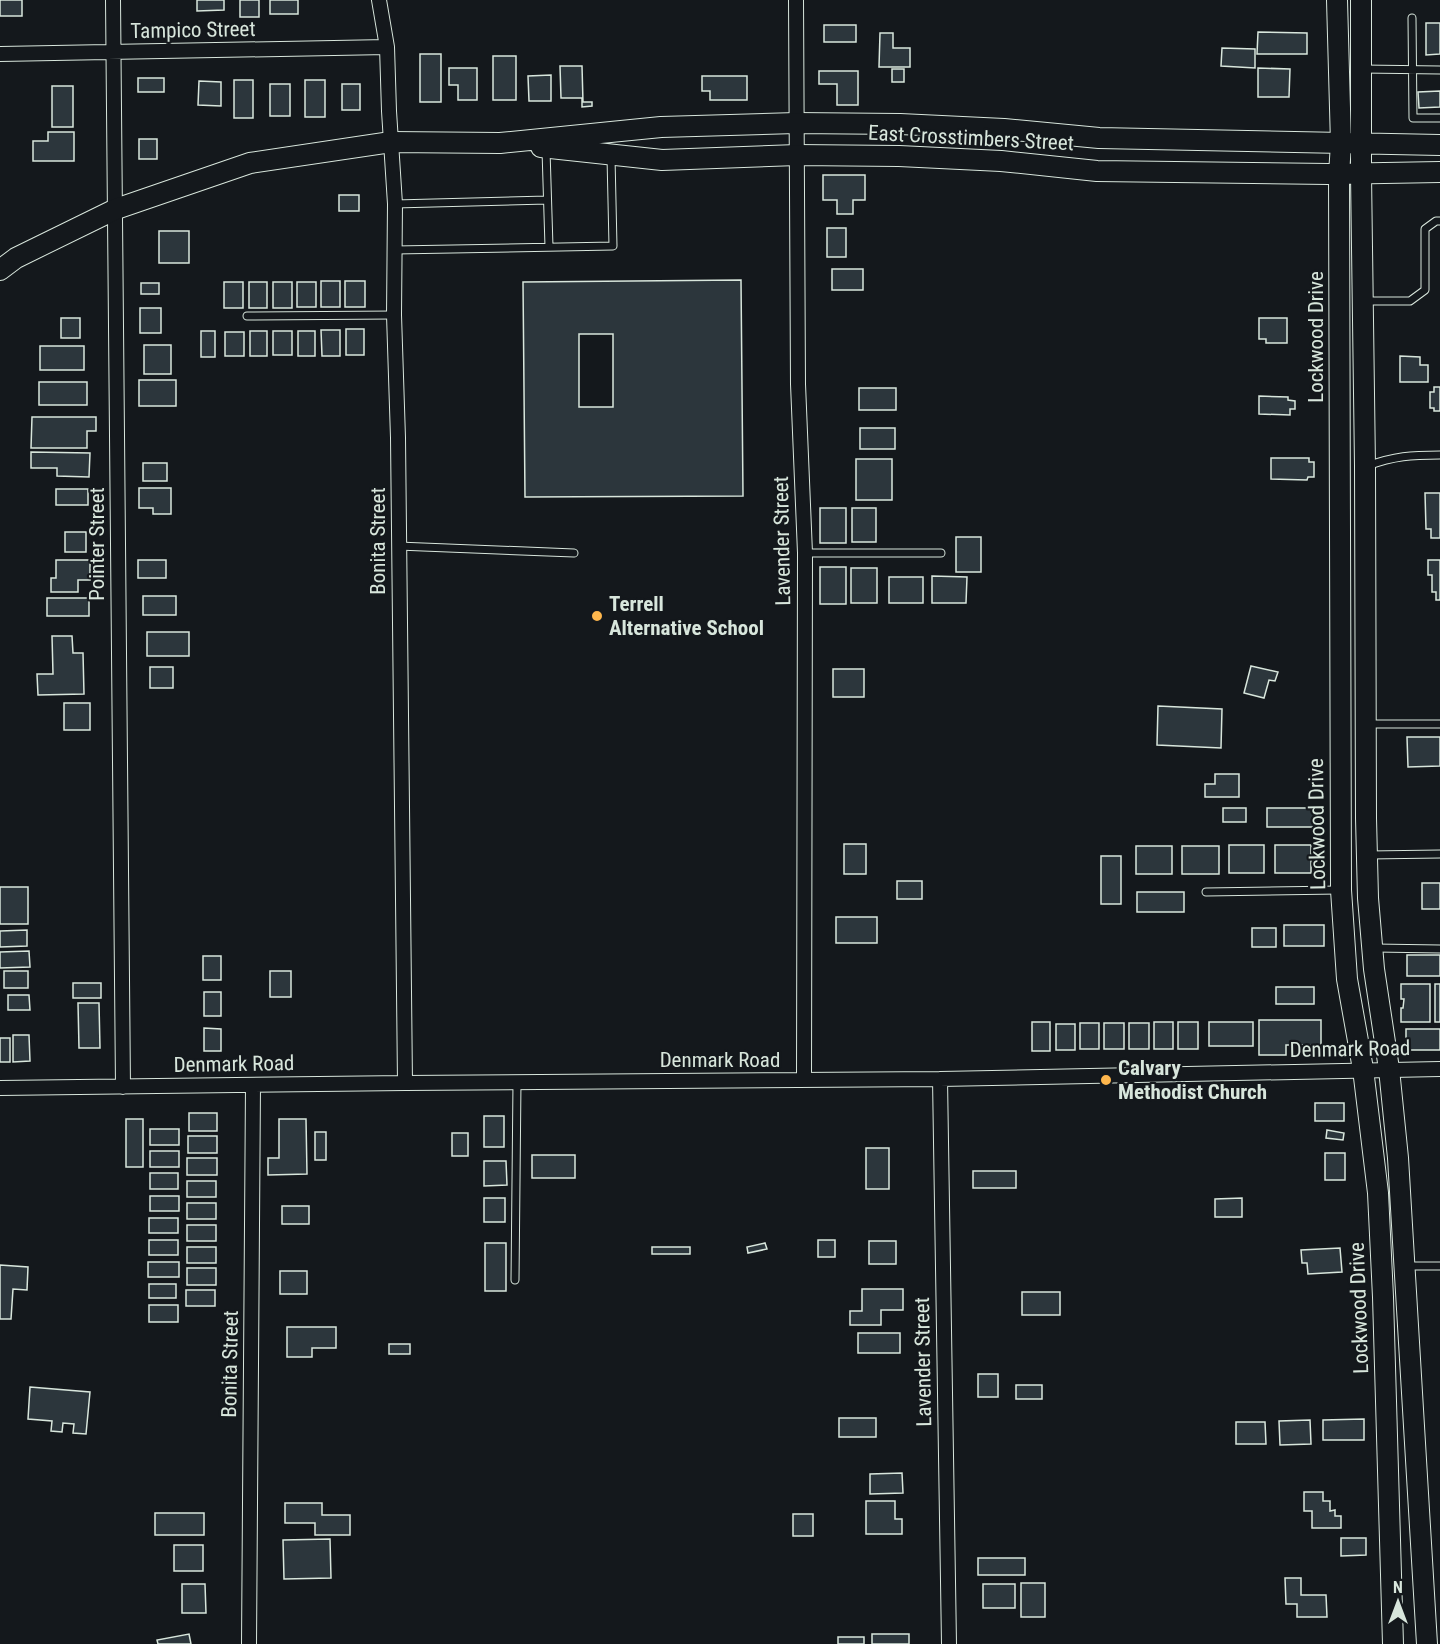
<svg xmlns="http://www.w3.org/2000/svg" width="1440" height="1644" font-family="'Roboto Condensed',sans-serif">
<rect width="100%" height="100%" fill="#14181c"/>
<path fill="#2c363c" stroke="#d8e6dc" stroke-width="1.5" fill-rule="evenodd" d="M0 0H22V16H0Z
M197 0H224V10L197 11Z
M240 0H259V17H240Z
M270 0H298V14H270Z
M1426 23H1440V54L1426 55Z
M824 25H856V42H824Z
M1258 32 1307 33V54H1257Z
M880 33H893V48H910V67H879Z
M1222 48 1255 49V68L1221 66Z
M420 54H441V102H420Z
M493 56H516V100H493Z
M560 66H582L583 102H592V106L582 107V98H561Z
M449 68H477V100H458V85H449Z
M1258 68 1290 69 1289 97H1258Z
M892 69H904V82H892Z
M819 71H858V105H837V84H819Z
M551 75V101H529L528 76Z
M702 76H747V100H710V91H702Z
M138 78H164V92H138Z
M234 80H253V118H234Z
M305 80H325V117H305Z
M199 81 221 82V106L198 105Z
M270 84H290V116H270Z
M342 84H360V110H342Z
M52 86H73V127H52Z
M1440 91V107L1419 108 1418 92Z
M48 132H74V161H33V141H48Z
M139 139H157V159H139Z
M823 175H865V200H853V214H837V200H823Z
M339 195H359V211H339Z
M827 228H846V257H827Z
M159 231H189V263H159Z
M832 269H863V290H832Z
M741 280 743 496 525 497 523 282ZM579 334H613V407H579Z
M321 281H340V307H321Z
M345 281H365V307H345Z
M224 282H243V308H224Z
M249 282H267V308H249Z
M273 282H292V308H273Z
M297 282H316V307H297Z
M141 283H159V294H141Z
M140 308H161V333H140Z
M61 318H80V338H61Z
M1259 318H1287V343H1266V339H1259Z
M346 329H364V355H346Z
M321 330H340V356H322Z
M201 331H215V357H201Z
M250 331H267V356H250Z
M273 331H292V355H273Z
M298 331H315V356H298Z
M225 332H244V356H225Z
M144 345H171V374H144Z
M40 346H84V370H40Z
M1400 356 1420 357V365H1428V382H1400Z
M139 380H176V406H139Z
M39 382H87V405H39Z
M1434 387H1440V411H1434V408H1430V392H1434Z
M859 388H896V410H859Z
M1259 396 1288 397V400L1295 401V409H1290V415L1259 414Z
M32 417H96V431H87V448H31Z
M860 428H895V449H860Z
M31 452 90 453 89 477 57 476V468H31Z
M1271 458H1309V462H1314V477H1308L1307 480 1271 479Z
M856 459H892V500H856Z
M143 463H167V481H143Z
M139 488H171V514H153V508H139Z
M56 489H88V505H56Z
M1425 493H1440V538H1431V529H1426Z
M820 508H846V543H820Z
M852 508H876V542H852Z
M65 532H86V552H65Z
M956 537H981V572H956Z
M56 560H90V580H78V592H51V578H56Z
M138 560H166V578H138Z
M1428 560H1440V600H1436V592H1432V575H1428Z
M820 567H846V604H820Z
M851 568H877V603H851Z
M932 576 967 577 966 603H932Z
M889 577H923V603H889Z
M143 596H176V615H143Z
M47 598H89V616H47Z
M147 632H189V656H147Z
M52 636H72L73 653H83L84 694 38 695 37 674H53Z
M1251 666 1278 672 1275 681 1269 680 1264 698 1244 693Z
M150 667H173V688H150Z
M833 669H864V697H833Z
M64 703H90V730H64Z
M1158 706 1222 709 1221 748 1157 745Z
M1407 737H1440V766L1408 767Z
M1215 774H1239V797H1205V784H1215Z
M1223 808H1246V822H1223Z
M1267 808H1314V827H1267Z
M844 844H866V874H844Z
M1229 845H1264V873H1229Z
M1275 845H1311V873H1275Z
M1136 846H1172V874H1136Z
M1182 846H1219V874H1182Z
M1101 856H1121V904H1101Z
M897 881H922V899H897Z
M1422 883H1440V909H1422Z
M0 887H28V924H0Z
M1137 892H1184V912H1137Z
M836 917H877V943H836Z
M1284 925H1324V946H1284Z
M1252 928H1276V947H1252Z
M27 930V946L0 947V931Z
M29 951 30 967 0 968V952Z
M1407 955H1440V976H1407Z
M203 956H221V980H203Z
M4 971H28V988H4Z
M270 971H291V997H270Z
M73 983H101V998H73Z
M1401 984H1430V1022H1401V1008H1403L1404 999H1401Z
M1435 984H1440V1022H1435Z
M1276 987H1314V1004H1276Z
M204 992H221V1016H204Z
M8 995H29L30 1010H8Z
M78 1003H99L100 1048H79Z
M1259 1020H1321V1045H1286V1055H1259Z
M1032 1022H1050V1051H1032Z
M1154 1022H1173V1049H1154Z
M1178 1022H1198V1049H1178Z
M1209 1022H1253V1046H1209Z
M1080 1023H1099V1049H1080Z
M1104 1023H1124V1049H1104Z
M1129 1023H1149V1049H1129Z
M1056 1024H1075V1050H1056Z
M204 1028 221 1029V1051H204Z
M1406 1029H1440V1050H1408V1044H1406Z
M13 1035H29L30 1061 13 1062Z
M0 1038H10V1062H0Z
M1315 1103H1344V1121H1315Z
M189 1113H217V1131H189Z
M484 1116H504V1147H484Z
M126 1119H143V1167H126Z
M279 1119H306L307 1174 268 1175V1158H279Z
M150 1129H179V1145H150Z
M1327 1130 1344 1133 1343 1140 1326 1138Z
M315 1132H326V1160H315Z
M452 1133H468V1156H452Z
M188 1136H217V1153H188Z
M866 1148H889V1189H866Z
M150 1151H179V1167H150Z
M1325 1153H1345V1180H1325Z
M532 1155H575V1178H532Z
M187 1158H217V1175H187Z
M484 1161H506L507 1185 484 1186Z
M973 1171H1016V1188H973Z
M150 1173H178V1189H150Z
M187 1181H216V1197H187Z
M150 1196H179V1211H150Z
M484 1198H505V1222H484Z
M1242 1198V1217H1215V1199Z
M187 1203H216V1219H187Z
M282 1206H309V1224H282Z
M149 1218H178V1233H149Z
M187 1225H216V1241H187Z
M149 1240H178V1255H149Z
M818 1240H835V1257H818Z
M869 1241H896V1264H869Z
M485 1243H506V1291H485Z
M765 1243 767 1249 748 1253 747 1247Z
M187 1247H216V1263H187Z
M652 1247H690V1254H652Z
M1340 1248 1342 1272 1308 1274 1307 1263H1302L1301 1250Z
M148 1262H179V1277H148Z
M0 1265 28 1267 27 1290 13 1289 11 1319H0Z
M187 1268H216V1285H187Z
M280 1271H307V1294H280Z
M149 1284H176V1298H149Z
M862 1289H903V1310H881V1325H850V1311H862Z
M186 1290H215V1306H186Z
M1022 1292H1060V1315H1022Z
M149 1305H178V1322H149Z
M287 1327H336V1348H312V1357H287Z
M858 1333H900V1353H858Z
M389 1344H410V1354H389Z
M978 1374H998V1397H978Z
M1016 1385H1042V1399H1016Z
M30 1387 90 1392 86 1434 73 1433 74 1424 63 1423 62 1432 51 1431 52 1421 28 1419Z
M839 1418H876V1437H839Z
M1364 1419V1440H1323V1420Z
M1310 1420 1311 1444 1280 1445 1279 1421Z
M1236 1422H1265L1266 1444H1236Z
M902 1473 903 1493 870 1494V1474Z
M1304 1492H1323V1501H1330V1511L1335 1510V1516H1341V1528H1312V1511H1304Z
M866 1501H895V1519H902V1534H866Z
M285 1503H322V1515H350V1535H315V1523H285Z
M155 1513H204V1535H155Z
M793 1514H813V1536H793Z
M1341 1538H1366V1555L1341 1556Z
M330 1539 331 1578 284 1579 283 1540Z
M174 1545H203V1571H174Z
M978 1558H1025V1575H978Z
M1285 1578H1301V1595H1326L1327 1617H1297V1604H1286Z
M1021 1583H1045V1617H1021Z
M182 1584H205L206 1613H182Z
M983 1584H1015V1608H983Z
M189 1634 191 1644H158L157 1640Z
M872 1634H909V1644H872Z
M838 1637H864V1644H838Z"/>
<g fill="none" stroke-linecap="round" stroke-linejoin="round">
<g stroke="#d8e6dc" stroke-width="9">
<path id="service" d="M1412 18 1413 118H1440
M1362 69 1440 70
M546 150 549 247
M395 204 547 200
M395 250 613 246 611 157
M1363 301H1410L1425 290V229L1436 221H1440
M247 316 394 315
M1367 466C1395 456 1411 455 1440 455
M398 546 574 553
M805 553H941
M1368 724H1440
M1369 855 1440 854
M1206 892 1339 890
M1375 948 1440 949
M1405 1266H1440
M515 1280 517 1082"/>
</g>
<g stroke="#d8e6dc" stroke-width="16">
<path id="minor" d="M113 0 123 1087
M379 0 387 47 389 111 395 204 394 315 398 438 405 1083
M796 0 798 384 805 553 804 1080
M0 54 387 47
M940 1079 949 1644
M0 1088 405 1083 940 1079 1440 1069
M249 1644 253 1085"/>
</g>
<g stroke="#d8e6dc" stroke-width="22">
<path id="secondary" d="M1337 0 1341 144 1339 174 1341 890 1347 979 1363 1069 1378 1193 1383 1297 1393 1644
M1361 0V174L1365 466 1366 818 1368 898 1374 969 1389 1069 1398 1158 1427 1644
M541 147 662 160 797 155 899 156 1001 161 1097 171 1329 174 1440 172
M0 270 16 258 116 209 250 163 391 142 500 143 661 127 796 123 900 124 1004 129 1099 138 1440 145"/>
</g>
<use href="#service" stroke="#14181c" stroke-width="7"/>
<use href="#minor" stroke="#14181c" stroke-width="14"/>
<use href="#secondary" stroke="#14181c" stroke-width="20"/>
</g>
<g fill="#ffb74d" stroke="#14181c" stroke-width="2">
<circle cx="597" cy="616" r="6"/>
<circle cx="1106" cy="1080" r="6"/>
</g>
<g text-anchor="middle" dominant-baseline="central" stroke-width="4.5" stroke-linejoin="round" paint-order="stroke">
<g font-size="21" fill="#d8e6dc" stroke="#14181c">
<text transform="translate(193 30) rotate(-1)">Tampico Street</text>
<text transform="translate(971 138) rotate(3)">East Crosstimbers Street</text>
<text transform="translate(1316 337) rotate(-90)">Lockwood Drive</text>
<text transform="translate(378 541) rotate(-90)">Bonita Street</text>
<text transform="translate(782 541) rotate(-91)">Lavender Street</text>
<text transform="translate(97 544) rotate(-90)">Pointer Street</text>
<text transform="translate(1317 824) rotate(-91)">Lockwood Drive</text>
<text transform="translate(1350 1049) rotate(-1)">Denmark Road</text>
<text x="720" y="1060">Denmark Road</text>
<text transform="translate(234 1064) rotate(-1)">Denmark Road</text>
<text transform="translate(1359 1308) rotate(-92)">Lockwood Drive</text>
<text transform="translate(923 1362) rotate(-91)">Lavender Street</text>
<text transform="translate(230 1364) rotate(-89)">Bonita Street</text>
</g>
<g font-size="21" font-weight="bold" fill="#d8e6dc" stroke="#14181c" text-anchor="start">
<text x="609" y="604">Terrell<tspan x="609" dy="24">Alternative School</tspan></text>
<text x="1118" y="1068">Calvary<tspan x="1118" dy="24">Methodist Church</tspan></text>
</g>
</g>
<g transform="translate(1398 1602)" stroke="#14181c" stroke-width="4.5" paint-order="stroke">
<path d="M0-4.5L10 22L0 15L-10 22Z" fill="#d8e6dc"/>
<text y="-9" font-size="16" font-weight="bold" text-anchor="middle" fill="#d8e6dc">N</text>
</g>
</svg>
